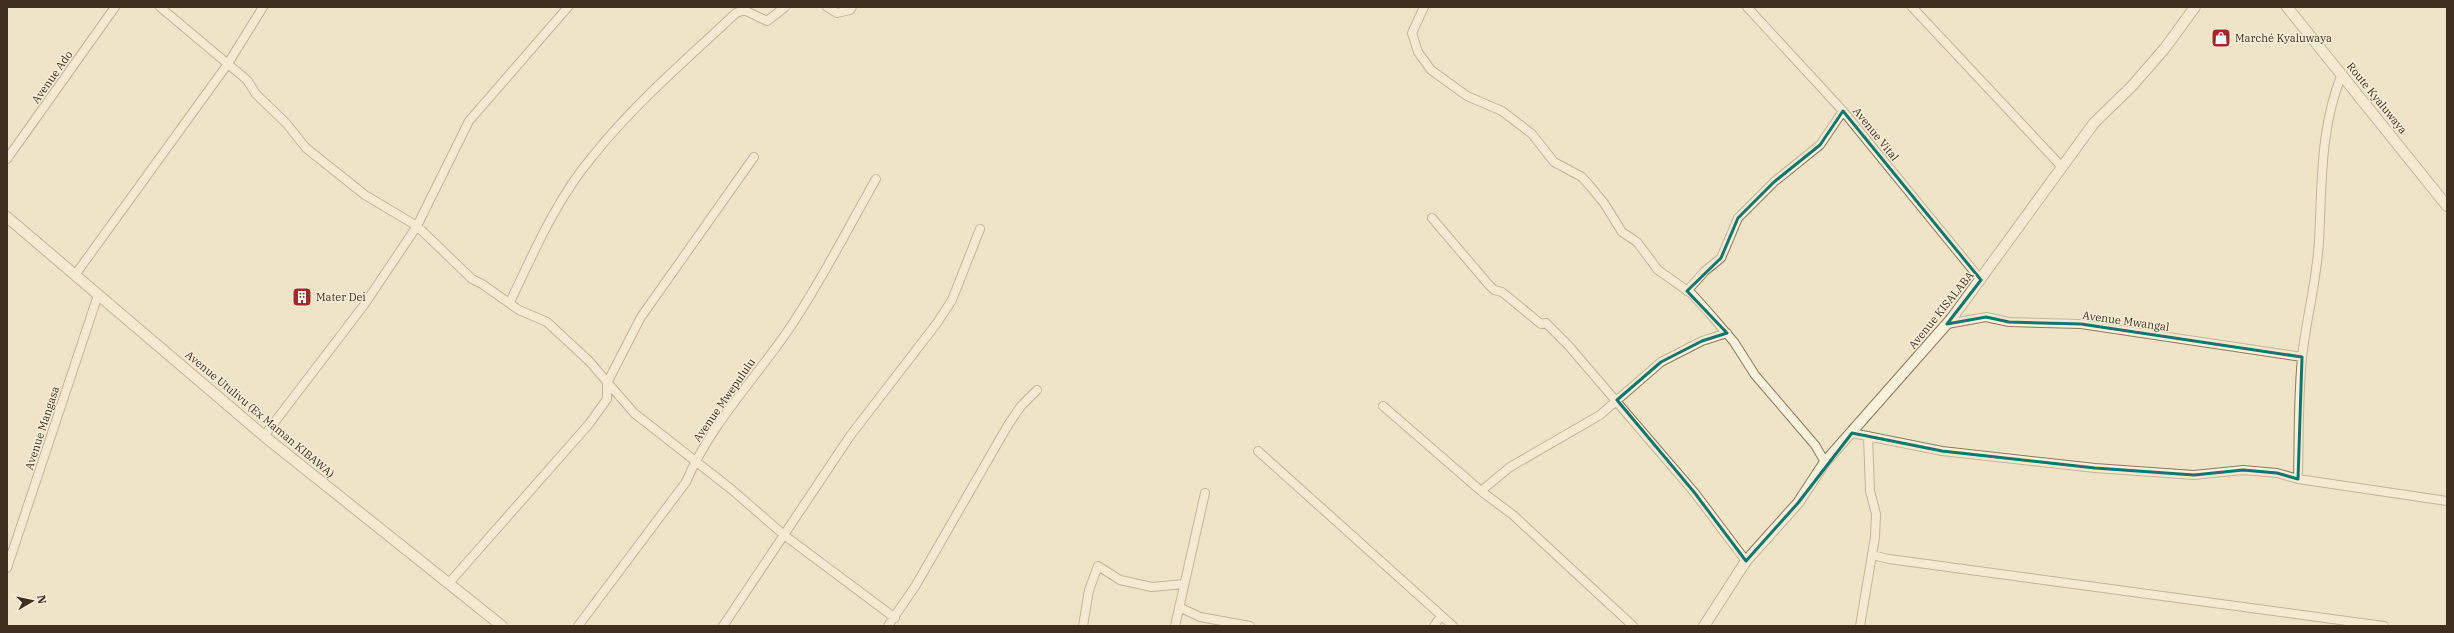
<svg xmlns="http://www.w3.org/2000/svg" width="2454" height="633" font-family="'IBM Plex Serif',serif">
<rect width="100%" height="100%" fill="#f0e4c8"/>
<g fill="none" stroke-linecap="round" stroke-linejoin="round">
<g stroke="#8d765c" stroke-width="10">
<path id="minor" d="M160 7 247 80 256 94 286 123 306 148 365 195 417 226 472 279 482 284 519 310 547 322 589 361 634 413 731 489 784 535 895 618
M827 7 837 13 850 10 852 7
M1424 7 1412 33 1418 52 1431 70 1467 96 1502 111 1532 134 1554 162 1582 177 1589 185 1604 203 1622 232 1637 242 1658 270 1692 294 1710 314 1734 342 1755 375 1815 445 1825 462
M1747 7 1843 111 1981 280
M1912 7 2062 167
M7 159 115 7
M1432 218 1489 285 1494 290 1502 292 1541 324 1546 323 1568 345 1694 492 1746 561
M75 275 227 65 263 7
M1687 291 1705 271 1721 258 1738 218 1774 182 1820 145 1843 111
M510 302C534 252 556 200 592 157 634 104 687 59 736 13L744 10 767 21 785 7
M1947 324 1986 317 2009 322 2081 324 2302 357
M1383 406 1481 491 1513 515 1633 626
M1852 433 1942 451 2095 468 2194 475 2243 470 2277 473 2298 479 2447 501
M264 436 364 305 417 226 469 121 568 7
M1258 451 1453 626
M2298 479C2299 439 2298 398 2302 358 2306 319 2317 280 2319 241 2322 184 2320 127 2342 74
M1481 491 1510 467 1600 415 1661 362 1702 341 1727 333
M1872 555 1889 559 2384 626
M7 568 98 295
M449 583 589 424 607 399V383L641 317 754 157
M1179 607 1200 617 1250 626
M578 626 686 482C710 425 755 379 789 329 821 282 848 228 876 179
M723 626 850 436 937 323 952 300 980 229
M888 626 916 585 1008 425 1021 406 1037 390
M1083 626 1089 590 1098 566 1120 580 1152 587 1184 584
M1175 626 1205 493
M1434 626 1441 616
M1860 626 1875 537 1876 514 1870 491 1868 436"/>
</g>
<g stroke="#8d765c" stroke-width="12">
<path id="tertiary" d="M2287 7 2447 206
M7 217 264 436 502 626
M1704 626 1746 561 1798 503 1825 462 1952 318 2094 123 2132 86 2165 48 2195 7"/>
</g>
<use href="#minor" stroke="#faf1dc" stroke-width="8"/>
<use href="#tertiary" stroke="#faf1dc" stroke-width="10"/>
</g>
<path d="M0 0H2454V633H0ZM1843 111 1981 280 1947 324 1986 317 2009 322 2081 324 2302 357 2298 479 2277 473 2243 470 2194 475 2095 468 1942 451 1852 433 1798 503 1746 561 1694 492 1617 400 1661 362 1702 341 1727 333 1687 291 1721 258 1738 218 1774 182 1820 145Z" fill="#f0e4c8" fill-opacity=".55" fill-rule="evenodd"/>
<path fill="none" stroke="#0f766e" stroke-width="3" stroke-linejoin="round" d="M1843 111 1981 280 1947 324 1986 317 2009 322 2081 324 2302 357 2298 479 2277 473 2243 470 2194 475 2095 468 1942 451 1852 433 1798 503 1746 561 1694 492 1617 400 1661 362 1702 341 1727 333 1687 291 1721 258 1738 218 1774 182 1820 145Z"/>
<defs>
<g id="shop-square" transform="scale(1)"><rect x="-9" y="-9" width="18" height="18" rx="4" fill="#9e2a2b" stroke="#f7eed8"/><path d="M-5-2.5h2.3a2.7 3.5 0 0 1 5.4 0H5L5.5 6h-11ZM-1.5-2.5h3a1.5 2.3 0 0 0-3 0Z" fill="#fff"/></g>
<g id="building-square" transform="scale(1)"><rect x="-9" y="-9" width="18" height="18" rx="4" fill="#9e2a2b" stroke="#f7eed8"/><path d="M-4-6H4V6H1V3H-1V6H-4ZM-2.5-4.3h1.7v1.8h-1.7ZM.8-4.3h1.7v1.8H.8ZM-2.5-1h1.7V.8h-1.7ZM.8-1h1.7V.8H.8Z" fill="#fff"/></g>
</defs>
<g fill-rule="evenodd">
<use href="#shop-square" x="2221" y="38"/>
<use href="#building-square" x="302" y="297"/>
</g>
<g text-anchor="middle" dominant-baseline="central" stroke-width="3" stroke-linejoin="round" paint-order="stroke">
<g font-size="11" fill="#3d2e20" stroke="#f7eed8" text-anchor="start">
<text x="2235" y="38">Marché Kyaluwaya</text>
<text x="316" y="297">Mater Dei</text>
</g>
<g font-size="11" fill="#3d2e20" stroke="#f7eed8">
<text transform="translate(52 77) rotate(-55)">Avenue Ado</text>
<text transform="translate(2377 98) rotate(51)">Route Kyaluwaya</text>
<text transform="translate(1876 134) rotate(51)">Avenue Vital</text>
<text transform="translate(1941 310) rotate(-51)">Avenue KISALABA</text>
<text transform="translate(2126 321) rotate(8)">Avenue Mwangal</text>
<text transform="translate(724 400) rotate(-55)">Avenue Mwepululu</text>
<text transform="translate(260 414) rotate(40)">Avenue Utulivu (Ex Maman KIBAWA)</text>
<text transform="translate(42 428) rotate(-72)">Avenue Mangasa</text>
</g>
</g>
<rect width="2454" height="633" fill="none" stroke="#3d2e20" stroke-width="16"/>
<g transform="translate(32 601) rotate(81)" stroke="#f7eed8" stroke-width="3" paint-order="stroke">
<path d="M0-3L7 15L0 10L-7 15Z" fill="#3d2e20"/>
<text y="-6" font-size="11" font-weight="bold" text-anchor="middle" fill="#3d2e20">N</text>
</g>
</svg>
